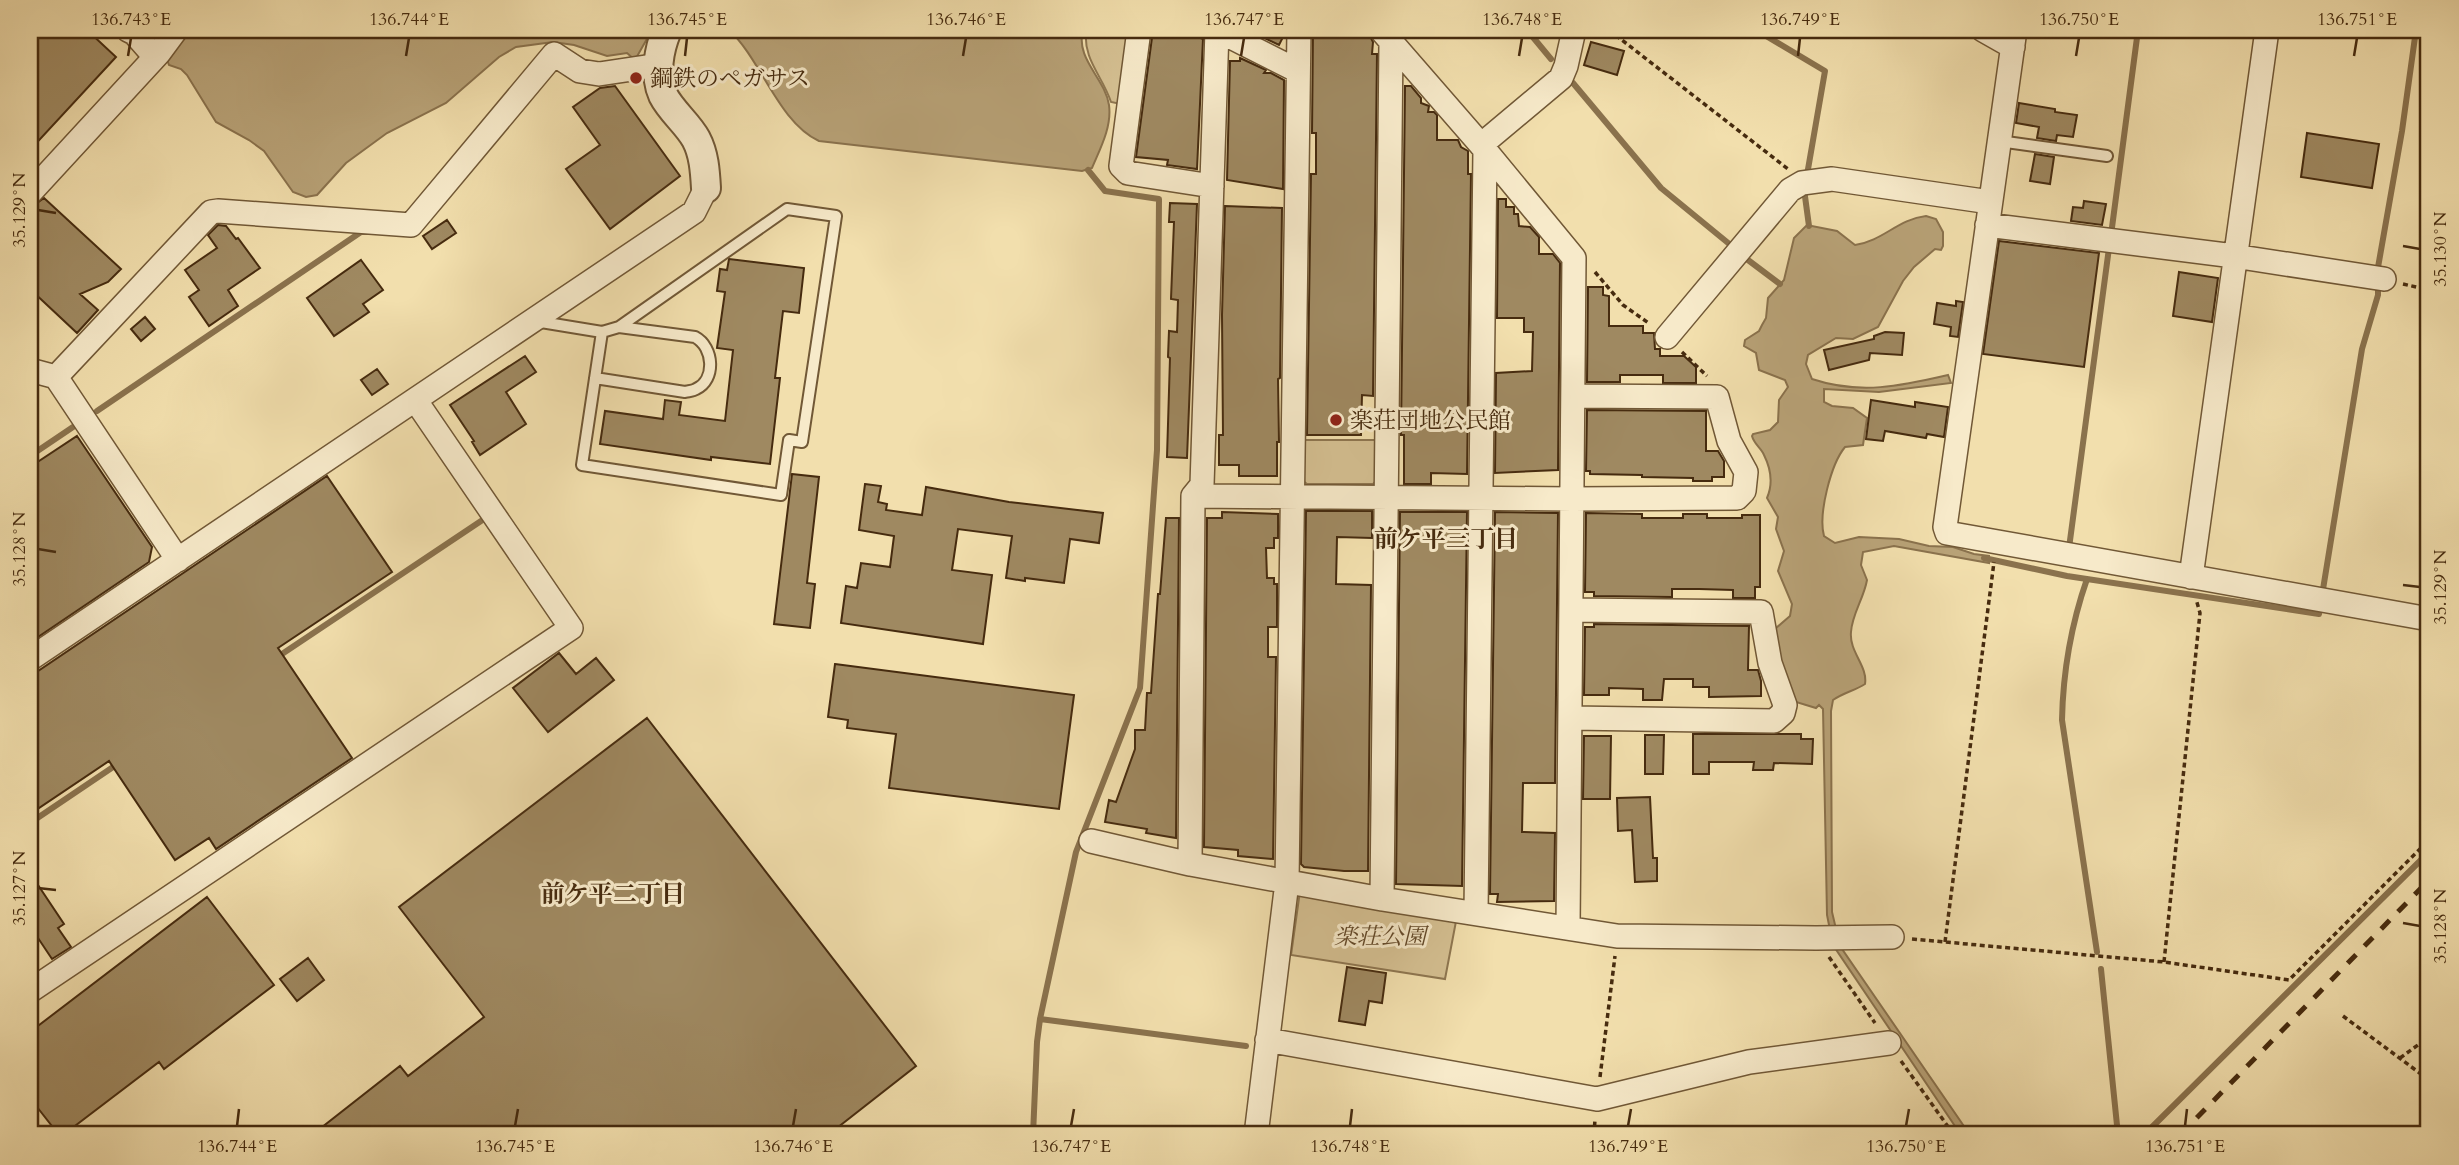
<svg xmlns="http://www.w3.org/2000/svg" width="2459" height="1165" font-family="Cardo,'Noto Serif JP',serif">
<rect width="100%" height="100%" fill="#f2dfad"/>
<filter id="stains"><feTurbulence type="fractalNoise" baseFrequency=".00286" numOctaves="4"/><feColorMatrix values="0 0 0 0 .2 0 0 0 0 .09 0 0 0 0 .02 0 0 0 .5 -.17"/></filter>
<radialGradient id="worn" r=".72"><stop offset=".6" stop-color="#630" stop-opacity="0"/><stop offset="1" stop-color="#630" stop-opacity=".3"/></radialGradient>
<path fill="#d5c092" stroke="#8e7650" stroke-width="2" d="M1086 30H1130L1121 104 1111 102C1102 75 1083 60 1086 30Z
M1303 440H1379V478L1373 484H1307L1302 480Z
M1300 891 1457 916 1445 979 1291 955Z"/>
<path fill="#b8a277" stroke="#8a724d" stroke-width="2" d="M143 30H169L179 36 193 32 194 30H652L635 60 627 53 607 56 574 45 553 42 516 47 499 57 446 103 387 133 346 163 317 195 306 197 293 192 264 151 249 140 216 122 187 75 181 69 169 65 160 39Z
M729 30H1083C1075 59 1105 78 1109 105 1112 127 1100 149 1092 168L1082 171 819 141C778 122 761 59 729 30Z
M1926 216 1936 219 1943 232V246L1941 250 1935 249 1914 267 1903 281 1878 327 1853 339 1836 338 1808 355 1806 364 1812 379C1860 395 1901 386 1948 375L1951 383 1879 392 1824 389V402L1832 406 1853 408 1867 418 1863 445 1845 447C1831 464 1818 514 1824 536L1835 543 1859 537 1899 539 1929 546 1953 547 1974 554 1989 556V563L1894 546 1863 552 1861 565 1867 580C1864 598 1852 614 1851 632 1849 652 1868 666 1865 684 1854 691 1845 692 1833 700L1831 711 1832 912 1840 946 1970 1135H1961L1833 945 1827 915 1823 709 1819 705 1816 708 1796 702 1783 673 1775 629 1790 616 1792 604 1778 571 1784 551 1776 529 1778 517 1767 498C1773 484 1771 469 1764 455 1761 448 1754 444 1752 436L1753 434 1770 430 1778 422 1779 400 1788 387 1785 380 1759 370 1756 353 1744 346 1745 340 1759 331 1762 325 1766 318 1768 298 1784 280 1794 238 1807 225 1837 231 1855 245C1883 241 1898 219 1926 216Z"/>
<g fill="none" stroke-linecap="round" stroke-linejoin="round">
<path stroke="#8a724d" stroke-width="6" d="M1527 30 1551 59
M1756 30 1825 71 1807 175
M1573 83 1661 188 1733 247
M1804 189 1809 226
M2111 235 2138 30
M1744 257 1780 284
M2377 273 2402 131 2416 30
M97 411 361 232H368
M30 456 73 427
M2069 548 2109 248
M1984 558 2067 576 2319 614 2362 349 2378 295V284
M2087 579C2071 625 2063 672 2062 720L2097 952
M276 658 481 521
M30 823 119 763
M2101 969 2118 1135
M1040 1019 1246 1046
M1033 1135 1037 1042 1040 1019 1076 852 1140 688 1157 450 1159 199 1105 191 1088 170
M2144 1135 2429 852
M2420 1135 2429 1128"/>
</g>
<path fill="#9f8961" stroke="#462b0f" stroke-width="2" d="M30 30H87L116 57 30 150Z
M1153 30H1183L1203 39 1197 169 1167 165 1168 160 1136 157Z
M1248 30H1285V33L1279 45Z
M1313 30H1367L1373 42 1372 54H1377L1373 396 1362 395 1361 435H1307L1311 174H1316V133H1312Z
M1591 42 1624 51 1617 75 1584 65Z
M1240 58 1266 70 1264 73H1271L1284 80 1283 189 1227 180 1230 61H1240Z
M615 86 680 176 610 229 566 169 600 145 573 107 600 88Z
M1405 86H1411L1421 98V103L1429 106 1428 112H1434L1437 115V140H1458L1461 147 1468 151V174H1471L1467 474 1431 473V484H1404V435H1401Z
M2019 103 2055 109V112L2077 115 2073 137 2057 135 2056 141 2037 138 2039 127 2016 123Z
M2307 133 2379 144 2372 188 2301 177Z
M2035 154 2054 157 2050 184 2030 181Z
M44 198 121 269 108 282 80 294 98 310 77 333 30 289V208Z
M1498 199H1506V207H1514V214H1518L1519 226 1530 227 1539 237V254H1553L1560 263 1558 470 1495 473 1496 373 1532 371 1533 332H1524V318H1497Z
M2084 201 2106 204 2102 225 2071 221 2073 207 2083 208Z
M1170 203 1197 204 1187 458 1167 457 1170 358 1168 357 1169 331 1177 332 1178 300 1171 299 1174 222H1169Z
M1225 206 1282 208 1280 378 1278 379 1279 442H1277V476H1239V465H1219V435H1223L1222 315Z
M447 220 456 233 432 249 423 236Z
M218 225 226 226 236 239 238 238 260 268 228 290 238 306 209 326 189 297 199 290 185 270 217 248 208 235Z
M1999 241 2099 253 2084 367 1983 354Z
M729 259 804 268 799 313 783 311 775 378H780L770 464 711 457V460L600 444 605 411 663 419 665 400 681 402 679 415 725 421 733 350 717 348 725 292 717 291 720 269 727 270Z
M361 260 383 290 363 304 369 312 334 336 307 298Z
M2179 272 2218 278 2212 322 2173 316Z
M1588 287H1603V295L1609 296V326H1643V333H1654L1655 349H1660V356H1684L1696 367V383H1663V375H1620V382H1587Z
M1956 301 1963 302 1958 337 1950 336 1951 327 1934 324 1937 303 1956 306Z
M145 317 155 329 141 341 131 329Z
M1885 332 1904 333 1902 355 1870 353 1869 360 1829 370 1824 350 1874 339V336Z
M525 356 536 372 506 392 526 424 480 455 472 442 474 441 450 405Z
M377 369 388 384 372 395 361 380Z
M1871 400 1915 407V402L1948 407 1944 437 1927 434 1926 438 1885 431 1883 441 1866 439Z
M1587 410 1706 411V451H1718L1724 461V477H1712V481H1693V478L1642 477V475L1590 474V471H1586Z
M77 436 152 547 149 562 35 639 30 631V467Z
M792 474 819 477 807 583 815 584 810 628 774 624Z
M327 476 392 572 278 648 352 758 216 849 209 838 175 860 109 761 30 814V673L38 671Z
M865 484 881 486 878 502 887 504 886 510 922 515 926 487 1009 502 1103 513 1099 543 1070 539 1064 583 1025 578V581L1006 578 1012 536 958 529 952 570 992 575 983 644 841 623 846 586 857 588 861 563 890 567 894 536 859 530Z
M1306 511H1372V538L1337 537 1336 584 1371 585 1368 871H1344L1304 867 1301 864Z
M1222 512 1278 514V538H1274V548H1266L1267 578H1274V584H1277V627H1268V657H1276L1273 859 1238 856V850L1204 847 1207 518H1222Z
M1400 512H1467L1462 886 1396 884Z
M1495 512 1558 513 1555 783H1523L1522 832 1555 833 1554 901 1497 902 1498 894H1490Z
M1586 513 1642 514V518H1683V514H1707V518H1742V515H1760V587H1755V598H1733V590L1699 589H1672V597L1594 596V592H1585Z
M1166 518H1179L1176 838 1146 833 1147 829 1105 822 1109 800 1116 802 1135 749V730H1145L1147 693H1151L1158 594H1160Z
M1594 624 1749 626 1748 670H1758L1761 681V696L1709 697V687H1693V679H1664L1662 700H1643V689L1609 688V695H1584L1585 627H1594Z
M559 653 576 674 596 658 614 680 548 732 513 688Z
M835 664 1074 695 1059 809 889 788 896 734 847 728 848 720 828 717Z
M647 718 916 1066 828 1135H312L400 1066 408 1076 484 1017 399 907Z
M1693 734H1801V739H1813L1812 764 1774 763 1773 770H1753L1754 762H1709V774H1693Z
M1645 735H1664L1663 774H1645Z
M1584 736H1611L1610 799H1583Z
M1650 797 1653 858H1657V881L1635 882 1632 830 1618 831 1617 798Z
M30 873 64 924 58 928 71 947 52 959 30 926Z
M207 897 274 985 164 1069 159 1062 63 1135H59L30 1098V1032Z
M308 958 324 980 297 1001 280 979Z
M1347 967 1386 973 1382 1003 1369 1001 1365 1025 1339 1021Z"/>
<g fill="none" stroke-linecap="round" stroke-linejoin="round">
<g stroke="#715836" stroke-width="14">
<path id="service" d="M1999 141 2107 156
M535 321 602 332 582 465 781 495 789 440 802 442 836 216 787 209 619 327 602 332
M595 378 685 392C689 391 693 391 696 389 716 380 714 347 695 337L619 327"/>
</g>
<g stroke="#715836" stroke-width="26">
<path id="minor" d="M128 30 134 33 155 57
M1139 30 1121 166 1128 173 1212 186
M1381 30 1481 145 1574 258 1568 928
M1983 30 2013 47
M2015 30 1945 527 1947 533 2429 619
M1298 71 1217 30 1202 485 1193 496 1190 864 1382 899 1617 936 1816 938 1892 937
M1481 145 1561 78 1566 66 1574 30
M30 193 159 53 176 30
M1987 225 2234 256 2384 279
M1667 337 1790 190 1802 183 1832 179 1990 202
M30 370 56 377 178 560
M56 377 211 212 218 211 411 225 554 54 580 71 599 74 659 65
M1193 496 1572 499 1737 498 1744 491 1746 472 1729 441 1717 397 1573 396
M2191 577 2267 30
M30 659 694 212 706 188
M1571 718 1774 721 1783 713 1785 705 1770 663 1761 612 1572 610
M1091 841 1190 864
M1382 899 1391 43
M1476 913 1485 150
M30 991 571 628 416 401
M1267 1040 1597 1099 1749 1062 1889 1043
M1256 1135 1287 882 1299 30"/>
</g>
<g stroke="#715836" stroke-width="32">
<path id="tertiary" d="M667 30C659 49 654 75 663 95 671 111 688 124 696 139 704 154 705 171 706 188"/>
</g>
<path stroke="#462b0f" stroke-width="3.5" stroke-dasharray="5 3.5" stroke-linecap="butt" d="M1609 30 1788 169
M1595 272 1623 305 1650 324
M2403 284 2429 290
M1682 352 1707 376
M1912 939 2164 962 2289 980 2429 840
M1945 942 1994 562
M1829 957 1875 1023
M2164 962 2200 613 2196 599
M2343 1016 2429 1080
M2400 1058 2429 1037
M1901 1061 1954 1135
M1600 1077 1615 956
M1594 1135 1595 1119"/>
<use href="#service" stroke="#f7eaca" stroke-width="10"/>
<use href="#minor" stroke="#f7eaca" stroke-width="23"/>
<use href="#tertiary" stroke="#f7eaca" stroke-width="28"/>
<path stroke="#462b0f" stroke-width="5" stroke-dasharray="12 12" stroke-linecap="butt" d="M2180 1135 2429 880"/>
</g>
<path fill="none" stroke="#462b0f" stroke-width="2.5" d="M128 56 131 38M406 56 409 38M685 56 687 38M963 56 966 38M1241 56 1244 38M1519 56 1522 38M1798 56 1800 38M2076 56 2079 38M2354 56 2357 38M38 210 56 213M2403 246 2420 249M38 549 56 552M2403 585 2420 587M38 888 56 890M2403 923 2420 926M237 1126 239 1109M515 1126 518 1109M793 1126 796 1109M1071 1126 1074 1109M1350 1126 1352 1109M1628 1126 1631 1109M1906 1126 1909 1109M2185 1126 2187 1109"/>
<g fill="#8f2418" stroke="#f7eaca" stroke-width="2.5">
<circle cx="636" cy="78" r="7"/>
<circle cx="1336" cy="420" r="7"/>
</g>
<g text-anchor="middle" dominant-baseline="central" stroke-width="6" stroke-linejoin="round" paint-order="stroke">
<g font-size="23" fill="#462b0f" stroke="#f7eaca" text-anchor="start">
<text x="650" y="78">鋼鉄のペガサス</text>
<text x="1350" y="420">楽荘団地公民館</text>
</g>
<g font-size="23" font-style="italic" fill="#634929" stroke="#f7eaca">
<text x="1380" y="936">楽荘公園</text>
</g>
<g font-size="24" font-weight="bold" fill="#462b0f" stroke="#f7eaca">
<text x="1446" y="539">前ケ平三丁目</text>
<text x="613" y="894">前ケ平二丁目</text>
</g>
</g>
<rect width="2459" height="1165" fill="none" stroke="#f2dfad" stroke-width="77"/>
<rect x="38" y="38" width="2382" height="1088" fill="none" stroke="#462b0f" stroke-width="2.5"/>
<g font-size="18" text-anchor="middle" fill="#462b0f">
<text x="131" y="25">136.743°E</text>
<text x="409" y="25">136.744°E</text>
<text x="687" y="25">136.745°E</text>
<text x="966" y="25">136.746°E</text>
<text x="1244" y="25">136.747°E</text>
<text x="1522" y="25">136.748°E</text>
<text x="1800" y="25">136.749°E</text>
<text x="2079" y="25">136.750°E</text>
<text x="2357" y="25">136.751°E</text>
<text transform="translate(19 210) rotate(-90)" y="6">35.129°N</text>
<text transform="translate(2440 249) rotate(-90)" y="6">35.130°N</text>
<text transform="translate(19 549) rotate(-90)" y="6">35.128°N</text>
<text transform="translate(2440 587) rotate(-90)" y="6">35.129°N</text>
<text transform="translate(19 888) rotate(-90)" y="6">35.127°N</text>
<text transform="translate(2440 926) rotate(-90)" y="6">35.128°N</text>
<text x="237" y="1152">136.744°E</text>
<text x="515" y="1152">136.745°E</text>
<text x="793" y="1152">136.746°E</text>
<text x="1071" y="1152">136.747°E</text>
<text x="1350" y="1152">136.748°E</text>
<text x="1628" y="1152">136.749°E</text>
<text x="1906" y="1152">136.750°E</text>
<text x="2185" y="1152">136.751°E</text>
</g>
<rect width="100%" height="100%" filter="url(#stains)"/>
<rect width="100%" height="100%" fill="url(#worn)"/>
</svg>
